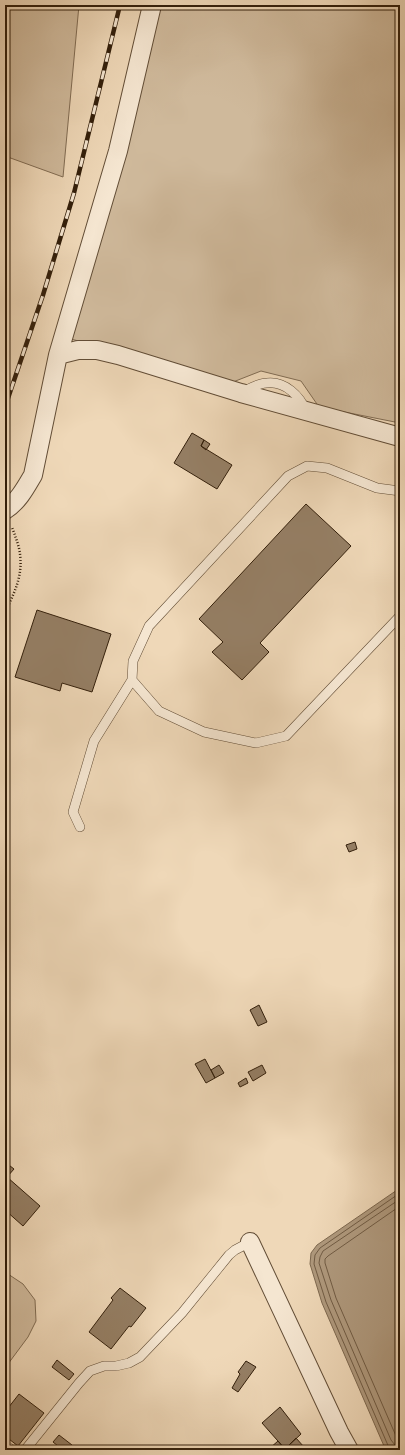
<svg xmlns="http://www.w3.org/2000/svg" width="405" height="1455" font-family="'Gentium Book Plus',serif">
<rect width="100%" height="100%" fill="#efd8b8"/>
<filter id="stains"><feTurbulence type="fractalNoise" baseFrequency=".005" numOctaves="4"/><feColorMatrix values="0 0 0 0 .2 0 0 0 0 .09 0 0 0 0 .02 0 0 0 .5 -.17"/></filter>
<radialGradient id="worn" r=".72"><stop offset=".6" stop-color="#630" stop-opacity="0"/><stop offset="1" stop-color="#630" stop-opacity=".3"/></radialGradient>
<path fill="#cfb99b" stroke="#816c53" d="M5 5H79L63 177 5 156Z
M161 5H400V423L319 407 301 381 261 371 233 382 71 339 125 158Z
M5 1272 23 1284 35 1300 36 1321 28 1337 5 1368Z"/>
<path fill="#af997d" stroke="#7d684f" d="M400 1188V1450H389L384 1446 322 1303 310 1264 311 1253 317 1245Z"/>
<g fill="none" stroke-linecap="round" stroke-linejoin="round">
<path stroke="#715c44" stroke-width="1" d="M400 1206 328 1256 325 1259V1263L336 1298 396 1436 400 1442
M390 1450 326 1302 314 1264 315 1255 320 1248 400 1193
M396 1450 395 1445 391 1440 331 1300 319 1263 320 1257 323 1251 400 1199"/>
</g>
<path fill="#957f65" stroke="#331f0b" d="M192 433 204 440 201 446 232 465 217 489 174 463Z
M204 440 210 444 206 450 201 446Z
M306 504 351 546 260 643 269 652 242 680 212 652 223 642 199 619Z
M37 610 111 634 92 692 62 683 60 691 15 677Z
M355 842 357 849 349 852 346 845Z
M259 1005 267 1022 258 1026 250 1010Z
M205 1059 215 1078 206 1083 195 1064Z
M219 1065 224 1073 215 1078 211 1070Z
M262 1065 266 1073 253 1081 248 1072Z
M246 1078 248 1083 240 1087 238 1083Z
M5 1162 14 1169 7 1177 40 1206 23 1226 5 1210Z
M120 1288 146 1308 131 1327 129 1326 111 1349 89 1332 113 1300 111 1298Z
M57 1360 74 1374 69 1380 52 1367Z
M246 1361 256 1367 238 1392 232 1388 240 1374 238 1372Z
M19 1394 44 1413 18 1446 5 1436V1412Z
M280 1407 301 1434 285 1449 262 1423Z
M59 1435 72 1445 68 1450H63L53 1442Z
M296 1438 304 1447 300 1450H272L270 1448 278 1441 285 1449Z"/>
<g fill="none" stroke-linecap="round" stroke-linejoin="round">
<g stroke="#624d36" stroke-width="10">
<path id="lane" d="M243 392C250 388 259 383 267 383 285 381 300 396 306 411
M400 491 377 488 327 468 307 466 288 476 149 626 133 661 132 680 159 711 204 732 256 743 286 736 400 616
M80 827 73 812 94 741 132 680
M5 1445 12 1450
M25 1450 79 1383 90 1371 104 1366H116L129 1363 140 1357 182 1313 229 1255 235 1250 250 1242"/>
</g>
<g stroke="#624d36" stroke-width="20">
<path id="street" d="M58 355 118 151 152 5
M5 510C18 502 26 487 33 475L58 355 78 350H97L118 355 241 393 400 437
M250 1242 339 1432 349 1450"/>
</g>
<path stroke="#331f0b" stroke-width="2.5" stroke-dasharray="1 2" stroke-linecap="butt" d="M5 612C14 594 23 576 20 554 19 545 15 536 12 527"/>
<use href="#lane" stroke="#f5e6d1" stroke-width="9"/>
<use href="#street" stroke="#f5e6d1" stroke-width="18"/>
<g stroke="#331f0b" stroke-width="4.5">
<path id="rail" d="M5 407 43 295 74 193 120 5"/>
</g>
<use href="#rail" stroke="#f5e6d1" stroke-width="3" stroke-dasharray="9" stroke-linecap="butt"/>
</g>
<rect width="405" height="1455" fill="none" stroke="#efd8b8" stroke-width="20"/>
<rect x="6" y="6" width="393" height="1443" fill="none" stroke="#331f0b" stroke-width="2"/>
<rect x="10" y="10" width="385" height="1435" fill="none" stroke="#331f0b"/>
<rect width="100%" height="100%" filter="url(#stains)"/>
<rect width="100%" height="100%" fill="url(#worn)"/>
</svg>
